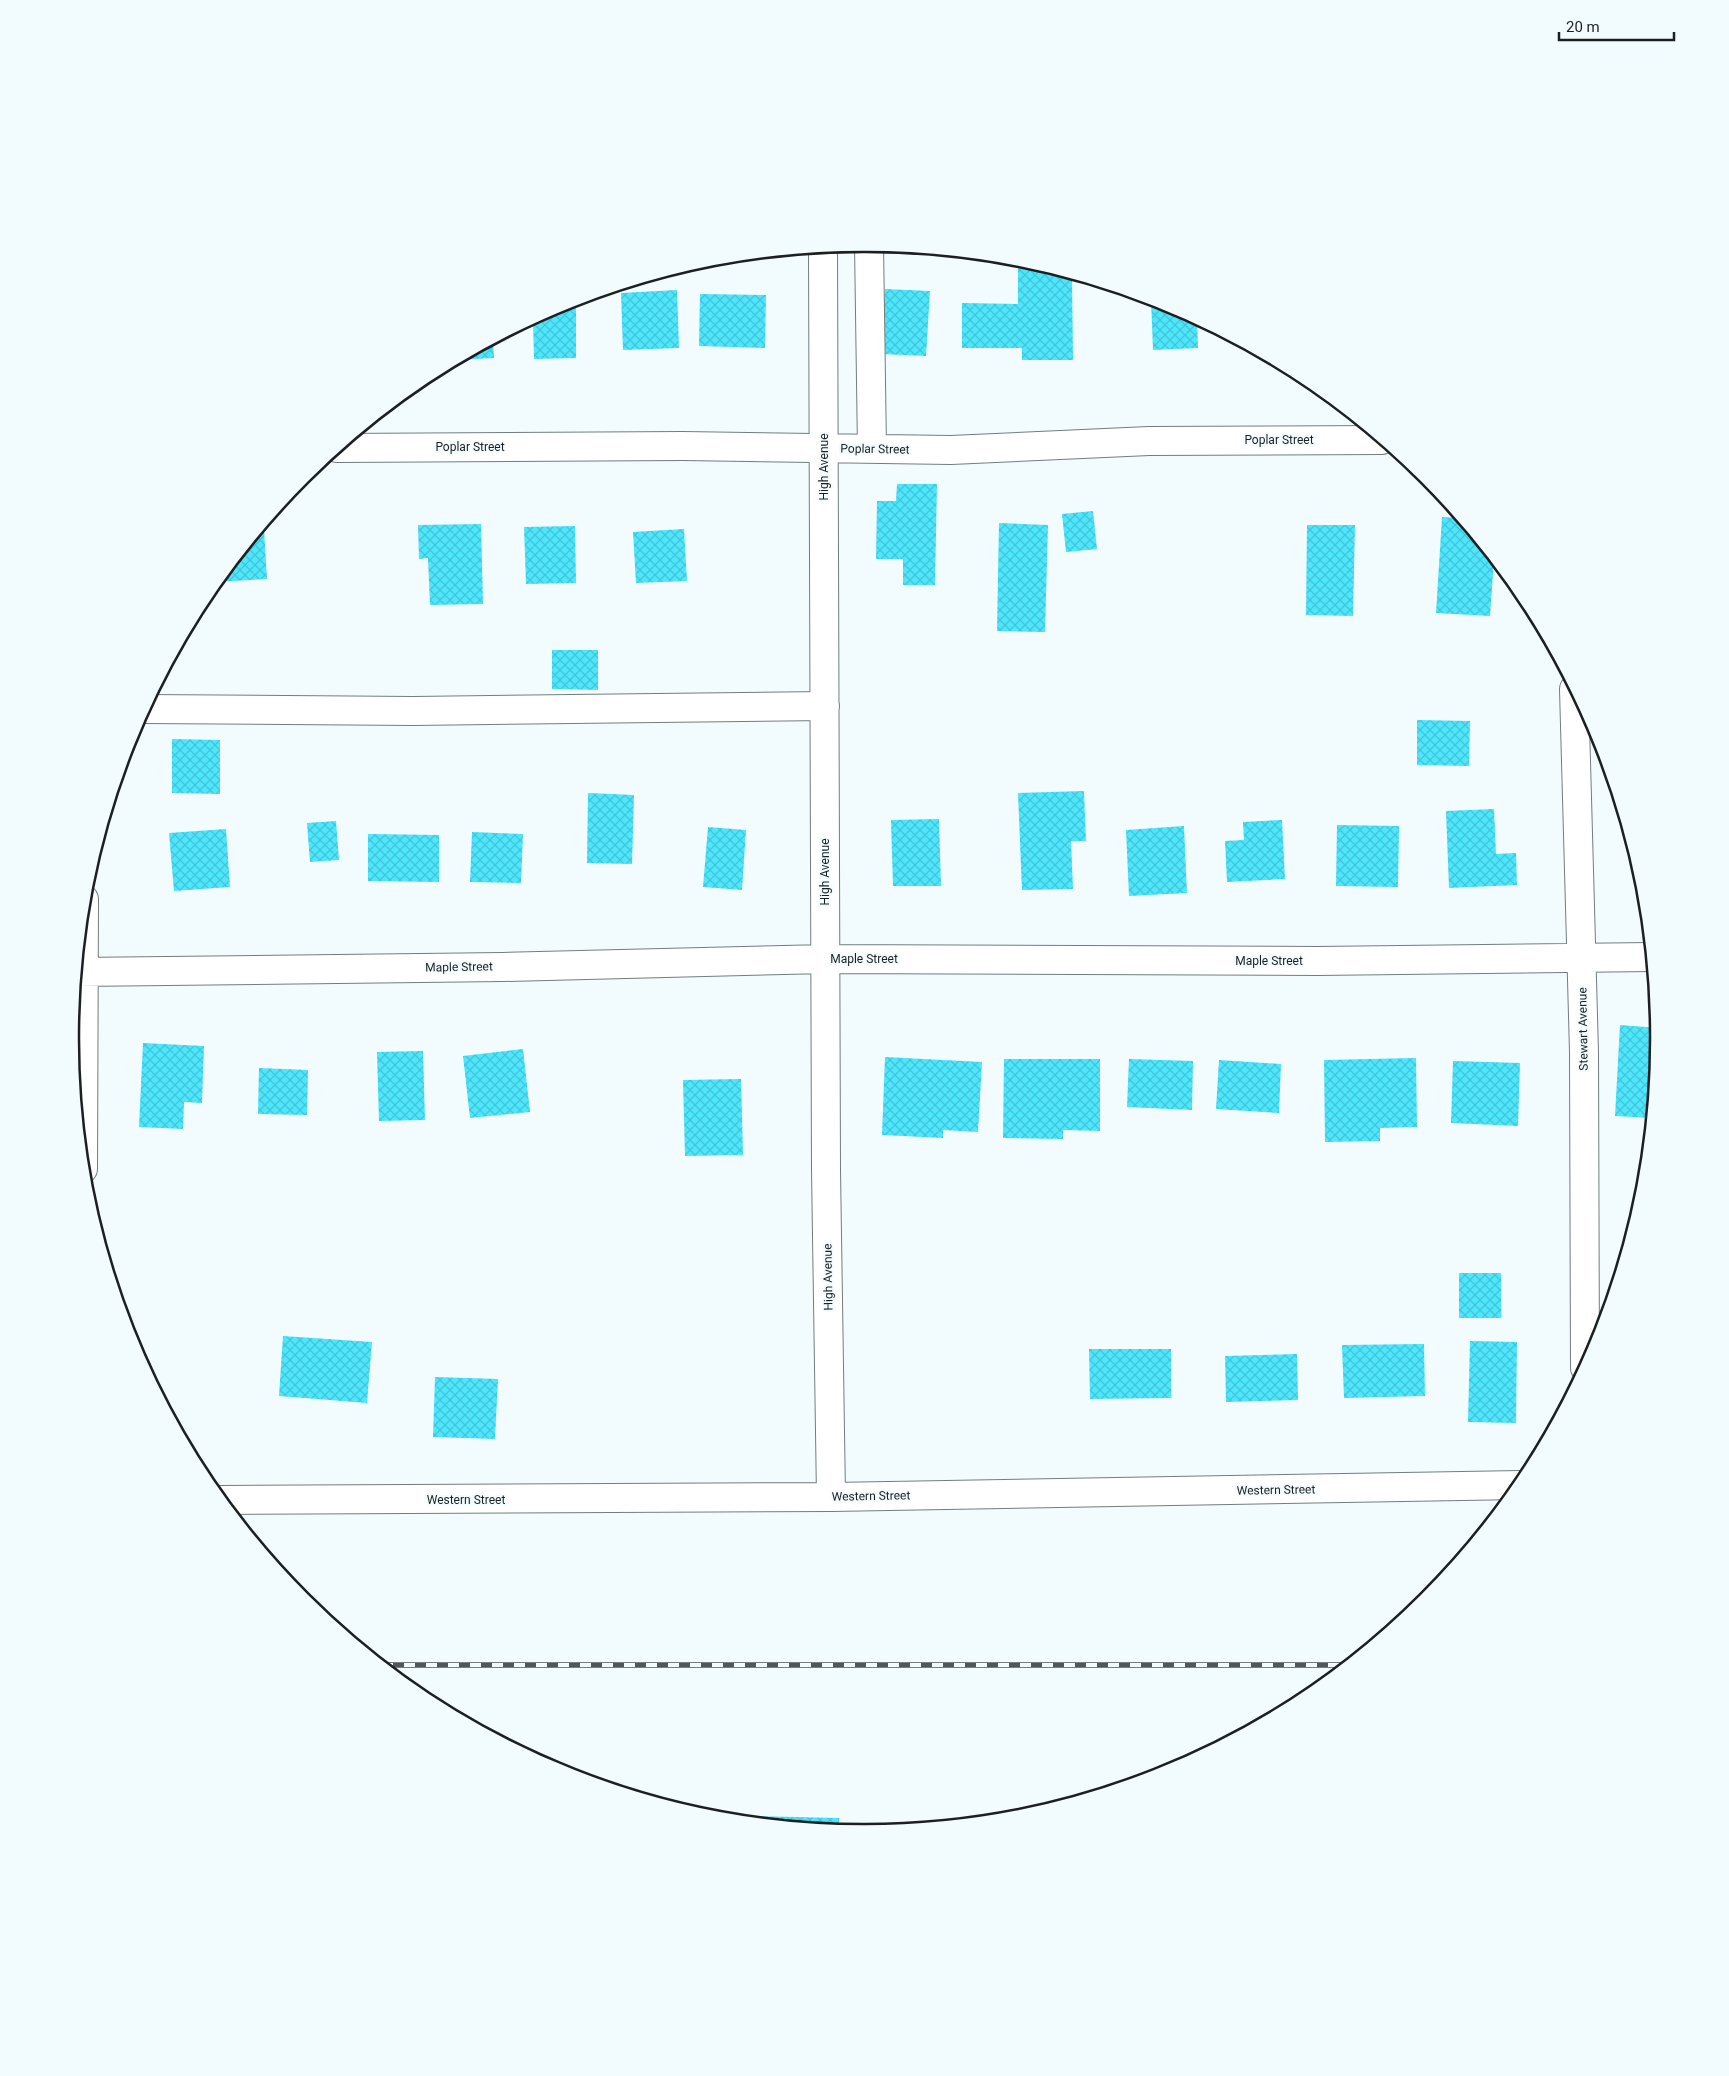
<svg xmlns="http://www.w3.org/2000/svg" width="1729" height="2076" font-family="Roboto,sans-serif">
<defs>
<pattern id="building-cross-hatch" width="8" height="8" patternUnits="userSpaceOnUse" patternTransform="scale(1.25)"><rect width="8" height="8" fill="#4de6fc"/><path d="M0 0l8 8M0 8l8-8" fill="none" stroke="#43c5d8"/></pattern>
</defs>
<rect width="100%" height="100%" fill="#f2fbfd"/>
<path fill="url(#building-cross-hatch)" d="M1018 261H1028L1072 275 1073 360H1022V348H962V303L1018 304Z
M885 289 930 291 926 356 881 354Z
M677 290 679 348 623 350 621 293Z
M700 294 766 295 765 348 699 346Z
M576 299V358L534 359 533 318 561 304Z
M1151 299 1169 304 1197 319 1198 348 1153 350Z
M493 340 494 358 455 360Z
M897 484H937L935 585H903V559H876L877 501H896Z
M1093 511 1097 549 1066 552 1062 514Z
M1442 517 1460 518 1494 559 1490 616 1436 613Z
M999 523 1048 525 1045 632 997 631Z
M481 524 483 604 430 605 428 558 419 559 418 525Z
M1307 525H1355L1353 616 1306 615Z
M575 526 576 583 526 584 524 527Z
M260 529H264L267 579 216 582Z
M684 529 687 581 636 583 633 532Z
M552 650H598V690L552 689Z
M1417 720 1470 721 1469 766 1417 765Z
M172 739 220 740V794L172 793Z
M1084 791 1086 841H1071L1073 889 1022 890 1018 793Z
M588 793 634 795 632 864 587 863Z
M1494 809 1496 854 1516 853 1517 885 1449 888 1446 811Z
M939 819 941 886H893L891 820Z
M1282 820 1285 879 1227 882 1225 841 1244 840 1243 822Z
M336 821 339 860 310 862 307 823Z
M1337 825 1399 826 1398 887 1336 886Z
M1184 826 1187 893 1129 896 1126 830Z
M708 827 746 830 742 890 703 887Z
M226 829 230 887 174 891 169 833Z
M472 832 523 834 521 883 470 882Z
M368 834 439 835V882L368 881Z
M1634 852 1641 875H1634Z
M1620 1025 1658 1028 1659 1038 1651 1118 1615 1116Z
M143 1043 204 1046 202 1103 184 1102 183 1129 139 1127Z
M523 1049 530 1112 470 1118 463 1056Z
M423 1051 425 1120 379 1121 377 1052Z
M885 1057 982 1062 978 1132 943 1130V1138L882 1135Z
M1416 1058 1417 1127 1380 1128V1141L1325 1142 1324 1060Z
M1004 1059H1100V1131L1063 1130V1139L1003 1138Z
M1129 1059 1193 1061 1192 1110 1127 1107Z
M1219 1060 1281 1064 1279 1113 1216 1109Z
M1453 1061 1520 1063 1518 1126 1451 1123Z
M259 1068 308 1070 307 1115 258 1114Z
M741 1079 743 1155 685 1156 683 1080Z
M1459 1273H1501V1318H1459Z
M283 1336 372 1342 367 1403 279 1396Z
M1470 1341 1517 1342 1516 1423 1468 1422Z
M1424 1344 1425 1396 1344 1398 1342 1345Z
M1089 1349H1171V1398L1090 1399Z
M1297 1354 1298 1400 1226 1402 1225 1356Z
M435 1377 498 1379 495 1439 433 1437Z
M755 1816 839 1818V1830L755 1822Z
M883 1825 920 1826V1827L883 1831Z"/>
<g fill="none" stroke-linecap="round" stroke-linejoin="round">
<g stroke="#747d7e" stroke-width="30">
<path id="minor" d="M869 244 872 449
M823 248 826 1170 831 1497
M337 448 683 446 951 450 1149 441 1382 440
M1574 689 1584 1052 1585 1368
M144 709 413 711 825 706
M77 972 503 967 826 959 1317 961 1651 957
M83 1169 84 899
M221 1500 831 1497 1521 1485"/>
</g>
<use href="#minor" stroke="#fff" stroke-width="28"/>
<g stroke="#515657" stroke-width="5.5">
<path id="rail" d="M382 1665H1347"/>
</g>
<use href="#rail" stroke="#f2fbfd" stroke-width="4" stroke-dasharray="11" stroke-linecap="butt"/>
</g>
<g text-anchor="middle" dominant-baseline="central" stroke-width="4" stroke-linejoin="round" paint-order="stroke">
<g font-size="12" fill="#1d2021" stroke="#f2fbfd">
<text x="1279" y="440">Poplar Street</text>
<text x="470" y="447">Poplar Street</text>
<text transform="translate(875 449) rotate(1)">Poplar Street</text>
<text transform="translate(824 467) rotate(-90)">High Avenue</text>
<text transform="translate(825 872) rotate(-90)">High Avenue</text>
<text x="864" y="959">Maple Street</text>
<text x="1269" y="961">Maple Street</text>
<text transform="translate(459 967) rotate(-1)">Maple Street</text>
<text transform="translate(1583 1029) rotate(-91)">Stewart Avenue</text>
<text transform="translate(828 1277) rotate(-91)">High Avenue</text>
<text transform="translate(1276 1490) rotate(-1)">Western Street</text>
<text transform="translate(871 1496) rotate(-1)">Western Street</text>
<text x="466" y="1500">Western Street</text>
</g>
</g>
<path d="M0 0H1729V2076H0ZM864 252H865A785 785 0 0 1 1650 1037V1039A785 785 0 0 1 865 1824H864A785 785 0 0 1 79 1039V1037A785 785 0 0 1 864 252Z" fill="#f2fbfd" fill-rule="evenodd"/>
<path fill="none" stroke="#1d2021" stroke-width="2.5" d="M864 252H865A785 785 0 0 1 1650 1037V1039A785 785 0 0 1 865 1824H864A785 785 0 0 1 79 1039V1037A785 785 0 0 1 864 252Z"/>
<path d="M1559 32v8h115v-8" fill="none" stroke="#1d2021" stroke-width="2.5"/>
<text x="1566" y="32" font-size="15" fill="#1d2021" stroke="#f2fbfd" stroke-width="4" paint-order="stroke">20 m</text>
</svg>
